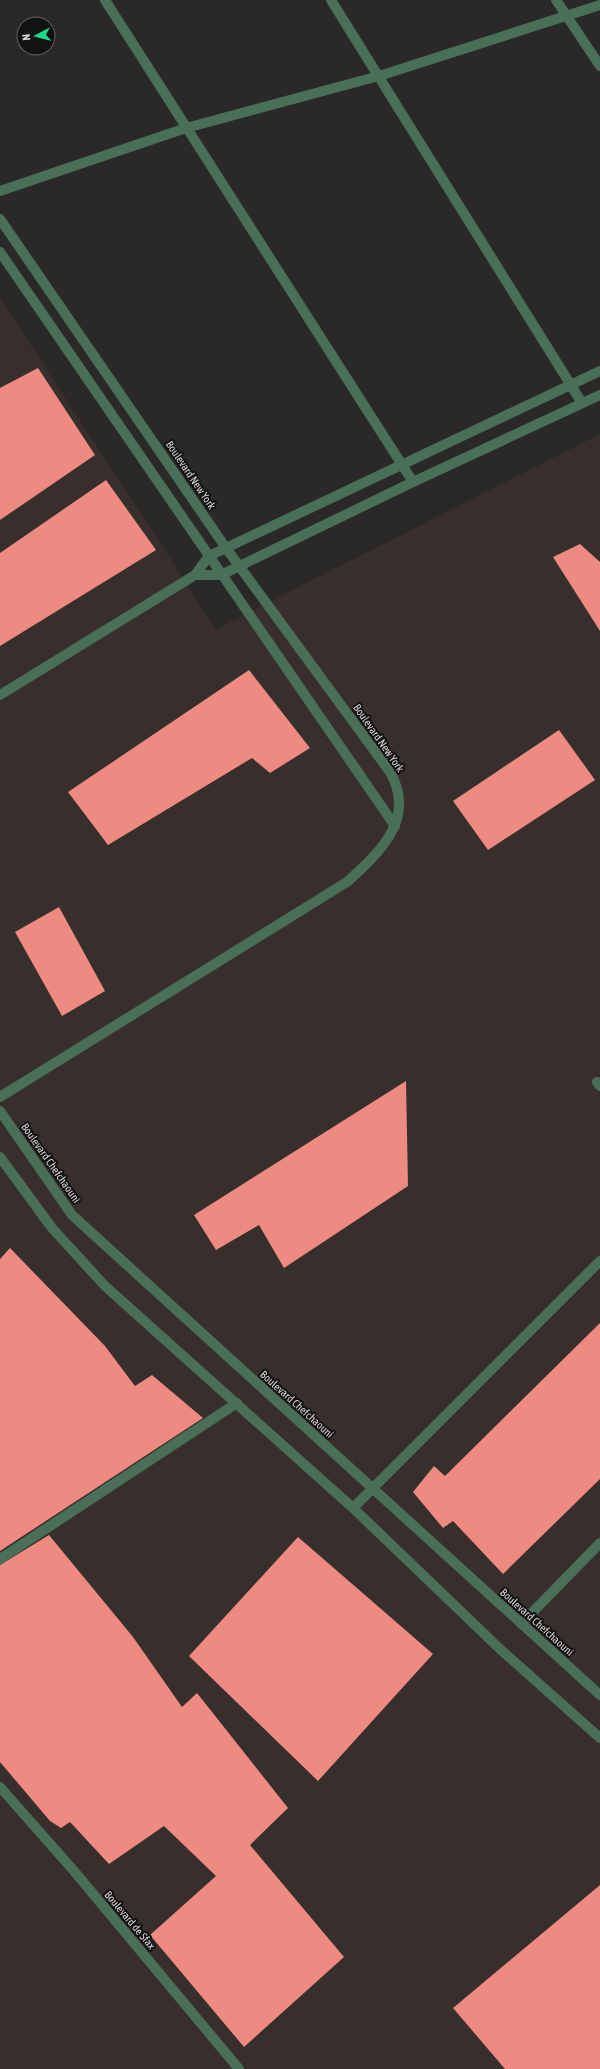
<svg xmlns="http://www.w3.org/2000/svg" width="600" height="2069" font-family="'Asap Condensed',sans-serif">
<rect width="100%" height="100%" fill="#2b2828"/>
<path fill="#382f2d" d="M0 298 216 629 600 434V2069H0Z"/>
<path fill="#ed8a82" d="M38 368 95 455 0 520V388Z
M106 480 156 550 0 646V553Z
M580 544 600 562V631L553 557Z
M249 670 310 748 270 773 252 758 108 845 68 792Z
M559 730 595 780 488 850 453 801Z
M59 907 105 991 62 1016 15 932Z
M406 1081 408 1186 284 1268 259 1225 216 1250 194 1215Z
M10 1248 105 1346 135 1386 152 1375 203 1418 0 1551V1259Z
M600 1323V1479L503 1574 453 1521 443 1528 413 1492 434 1466 445 1476Z
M49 1535 133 1637 182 1707 197 1693 288 1808 250 1845 344 1957 244 2047 150 1935 216 1876 164 1826 109 1864 70 1822 61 1828 50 1821 0 1762V1565Z
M298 1537 433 1654 318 1781 189 1656Z
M600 1885V2069H505L453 2008Z"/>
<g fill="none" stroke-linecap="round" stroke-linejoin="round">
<path stroke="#4a6f59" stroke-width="10" d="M105 0 413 482
M331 0 582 403
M556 0 600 66
M0 191 186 128 379 76 600 5
M0 219 226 548 390 772C417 819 379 853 347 882L0 1097
M0 252 395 826
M195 575H221L413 482 600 395
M0 695 195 575 209 556 600 371
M597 1082 600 1086
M0 1111 72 1215 600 1695
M0 1157 52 1228 105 1286 353 1508 500 1649 600 1738
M353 1508 600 1261
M0 1559 237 1403
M521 1624 600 1543
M0 1787 74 1871 239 2069"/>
</g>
<g text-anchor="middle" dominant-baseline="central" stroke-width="4" stroke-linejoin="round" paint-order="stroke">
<g font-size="11" fill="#d9d7d7" stroke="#131111">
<text transform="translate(191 475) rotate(56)">Boulevard New York</text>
<text transform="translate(379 738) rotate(55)">Boulevard New York</text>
<text transform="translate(51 1163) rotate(55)">Boulevard Chefchaouni</text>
<text transform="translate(297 1404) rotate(42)">Boulevard Chefchaouni</text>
<text transform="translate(537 1622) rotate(42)">Boulevard Chefchaouni</text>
<text transform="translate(130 1920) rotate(50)">Boulevard de Sfax</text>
</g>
</g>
<g transform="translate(36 36) rotate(263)"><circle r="19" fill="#131111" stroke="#626060"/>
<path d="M0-3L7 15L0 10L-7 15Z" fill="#1ad988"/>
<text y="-6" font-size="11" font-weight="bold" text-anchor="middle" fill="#d9d7d7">N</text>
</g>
</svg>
